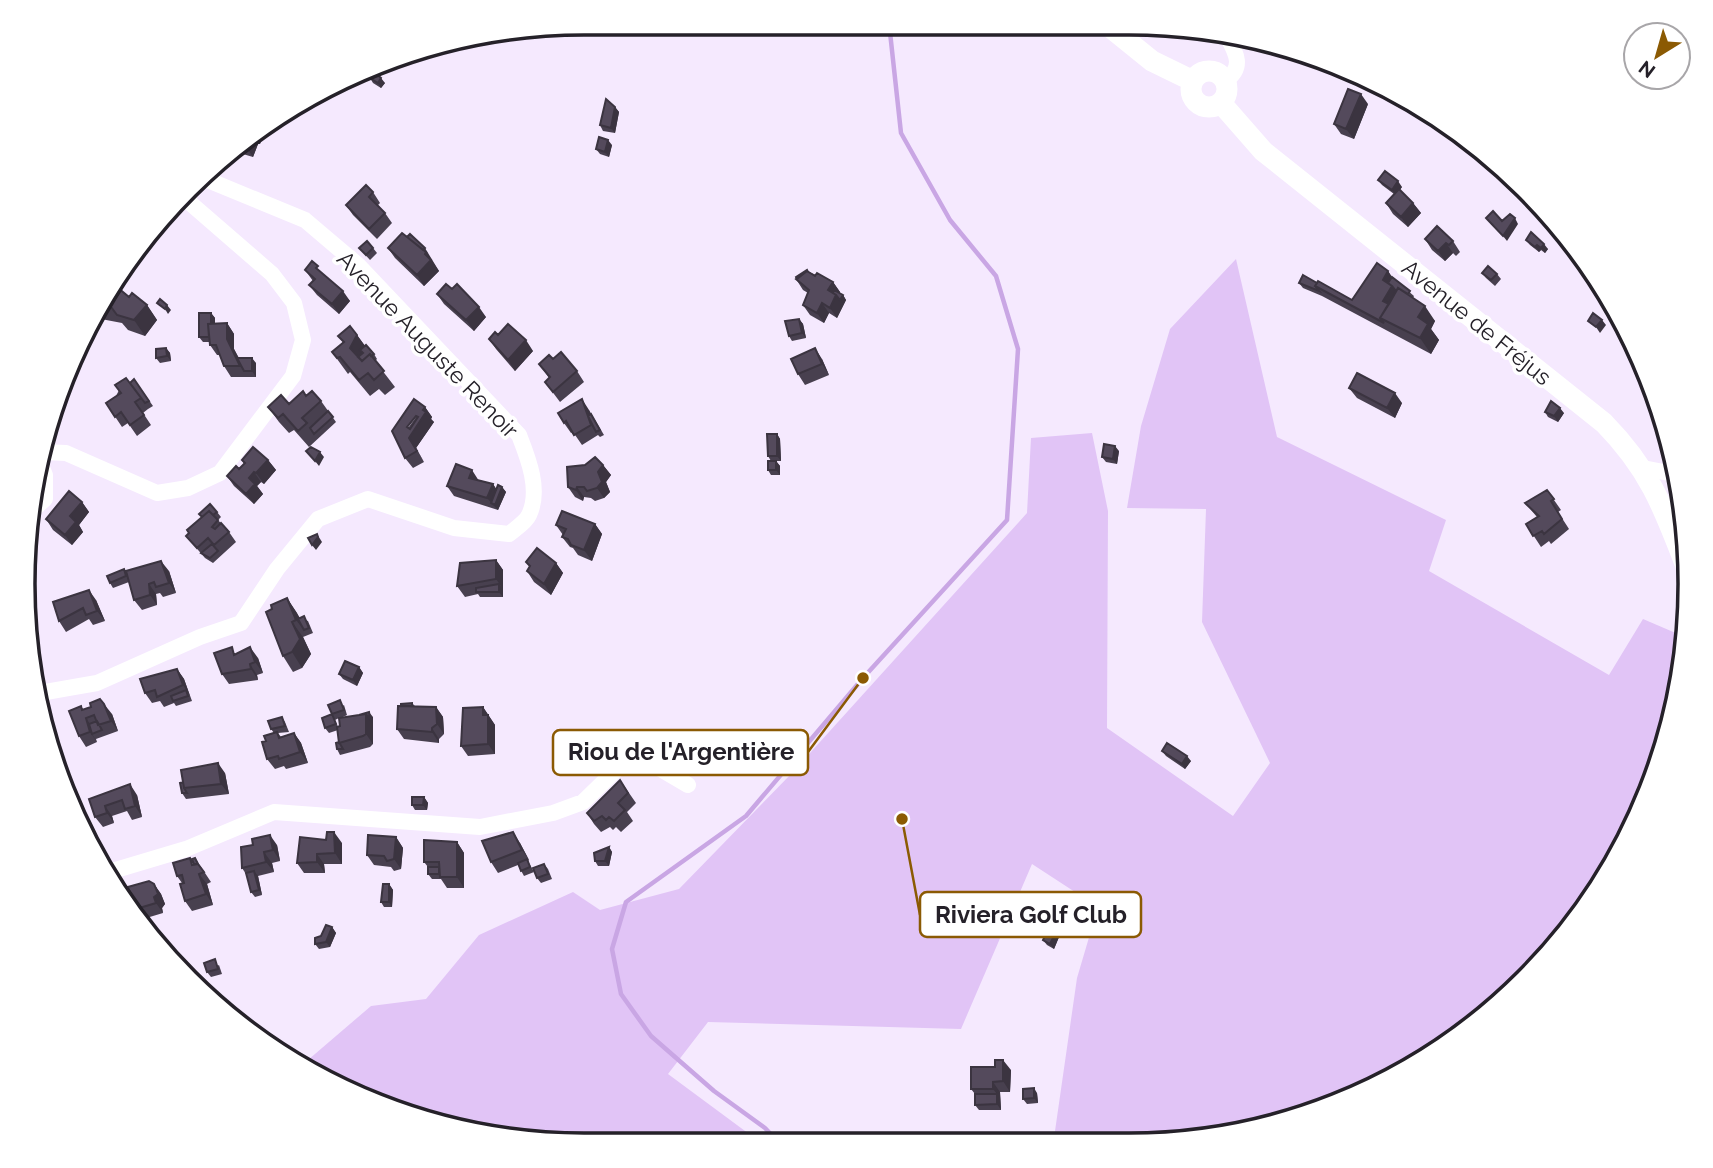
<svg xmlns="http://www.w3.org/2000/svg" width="1713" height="1168" font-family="Raleway,sans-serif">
<rect width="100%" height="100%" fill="#f5e9fe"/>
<path fill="#e1c4f6" d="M1236 259 1277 437 1446 520 1429 571 1609 675 1643 619 1685 637 1679 694 1647 799 1595 896 1526 981 1378 1087 1238 1135 1129 1145H1053L1077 978 1098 907 1032 864 961 1029 708 1022 668 1074 764 1145C669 1145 569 1152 475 1134 413 1123 356 1095 301 1066L371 1006 426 999 479 935 573 892 600 910 679 889 791 774 1027 513 1031 438 1092 433 1108 511 1107 728 1233 816 1270 763 1202 622 1206 509 1127 508 1141 426 1170 329Z"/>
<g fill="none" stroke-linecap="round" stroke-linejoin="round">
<path stroke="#c9a6e4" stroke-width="4.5" d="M781 1145 765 1128 714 1091 651 1036 621 994 612 949 626 902 746 816 863 678 1007 520 1018 349 996 276 950 220 901 133 889 23"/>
<path stroke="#fff" stroke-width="16" d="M1225 81C1246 67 1235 51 1225 32
M43 452 66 453 157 493 188 488 220 473 293 376 303 340 294 303 272 274 182 196
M1643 468 1679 475
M28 514 45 499V475L40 463
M34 694 97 683 200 637 241 623 277 569 318 519 368 499 454 528 509 534C515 529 526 522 529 515 541 490 528 458 519 435L358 265 305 220 203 178
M109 872 186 849 274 812 480 827 553 813 583 802 619 767 654 765 688 785"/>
<path stroke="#fff" stroke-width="21" d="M1105 23 1152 61 1193 81
M1191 89a18 18 0 1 1 36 0a18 18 0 1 1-36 0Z
M1221 103 1263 151 1604 423C1652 472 1665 512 1689 574"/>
</g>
<path fill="#48404f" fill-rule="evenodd" d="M370 78 385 83 381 88 373 83Z
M1368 104 1354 139 1341 134 1334 124Z
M615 107 619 112 615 133 603 131 600 125Z
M264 125 265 127 260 144H258L253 157 236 152 235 150Z
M612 145 609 157 600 154 596 149Z
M1378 180 1402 187 1399 190 1413 203 1421 213 1408 227 1393 214 1386 203 1394 194 1382 185Z
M1526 187 1536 199 1532 204 1522 197 1519 191Z
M373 192 380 203 378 205 385 213 392 223 377 239 353 215 346 205Z
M407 237 428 253 427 254 439 271 424 286 395 258 388 248Z
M1425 239 1453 241 1460 252 1456 256 1453 253 1445 261 1432 250Z
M1526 240 1548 249 1545 253 1541 250 1539 252 1530 245Z
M359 248H373L377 253 370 260Z
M305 270 325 276 350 301 339 314 317 295 309 285 313 281Z
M1388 271 1392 277 1414 296 1413 298 1435 321 1431 329 1439 340 1431 354 1322 296 1303 288 1299 283H1317L1352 300Z
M809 272 833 282 840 292 839 293 843 295 846 300 837 318 829 313 824 323 810 315 803 305 808 293 803 290 796 279Z
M1482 273 1497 274 1501 279 1495 286 1486 278Z
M114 291 147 305 157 320 145 336 128 330 122 323 101 319 99 316Z
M437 294 486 317 474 331 444 304Z
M211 313 215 318V324L227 323 234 334V349L239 358 256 363V377H231L224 366 220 355H217L210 345V342H203L199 337Z
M799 319 803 324 806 338 792 341 789 336Z
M357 335 365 346 374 354 377 359 375 361 395 387 385 395 379 389 370 396 350 372 348 374 332 352 343 342 338 336Z
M498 335 533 351 515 371 496 349 489 339Z
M166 348 170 353 171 361 160 363 156 358Z
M553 359 577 371 584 382 560 402 545 382 549 378 539 364Z
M822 359 829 375 805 385 798 374Z
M134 379 153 406 148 409V408V409L143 413 151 425 137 436 128 423 122 427 106 403 116 396 119 390Z
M1651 379 1660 410 1654 406 1643 390Z
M1349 388 1402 403 1395 418 1357 398Z
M306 396 321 401 336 422 309 447 294 430 289 433 279 422 268 407 289 404Z
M425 407 432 417 431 419 434 422 416 448 424 462 413 468 405 458 392 431ZM417 416 408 428 407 427 416 416Z
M589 410 604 435 600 437 598 435 582 445 573 432 571 433 564 423Z
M1545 412 1564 413 1558 422 1548 417Z
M777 434 780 439 781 461H776L780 466V475H771L768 470 771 461 768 456Z
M1119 451 1117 464 1106 462 1102 457Z
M242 460H268L276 470 264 484 261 482 257 486 263 494 254 504 234 486 227 476 239 469 244 464Z
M603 465 611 475 606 482 610 492 604 498 595 501 591 498 584 497 583 501 575 497 568 487Z
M479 480 493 484 496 489 502 487 506 492 498 510 454 496 447 486Z
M1547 490 1561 510 1558 512 1569 529 1551 544 1549 541 1541 547 1526 524 1537 517 1525 503Z
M82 502 89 512 79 525 83 532 72 545 53 530 46 519Z
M217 512 221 517 218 520 229 532 236 542 213 563 205 558 186 536Z
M595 524 602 534 592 561 578 555 573 548 570 547 562 537 563 535 556 525Z
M496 560 503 570V597H480L478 594 465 597 457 586Z
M526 562 556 563 563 573 551 595 534 582 527 571 530 567Z
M169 571 176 593 163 597 160 593 156 594 157 605 142 610 134 600 129 582 113 588 110 583 126 572Z
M287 598 300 618 308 621 313 633 303 637 311 654 302 668 293 672 283 656 272 609Z
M96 600 105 621 93 625 89 619 66 632 59 621Z
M236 654 258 658 263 673 257 675 258 680 229 684 222 674Z
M359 667 363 673 357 686 343 679 339 674Z
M177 669 184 679 192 701 176 706 174 703 164 707 160 701 152 703 145 693Z
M412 703 415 706 436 707 443 717 444 734 439 739V743L404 739 397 729 401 706Z
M344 705 347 715 341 718 373 717V744L370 747 340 755 337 749 339 742 338 730 329 733 325 728 332 714ZM339 718 340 726 338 727 335 720Z
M483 707 495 725V754L468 756 461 746Z
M83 710 112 714 118 731 96 739 97 742 86 747 79 736Z
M282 717 285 722 289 732 278 733 281 737 294 733 301 743 308 763 286 769 284 766 275 769 267 759 266 741 274 733 271 729Z
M1162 751 1191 761 1185 769 1166 756Z
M225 773 229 794 186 799 182 793 180 783Z
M620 780 636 803 627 812 633 821 621 832 616 827 613 830 610 827 601 832 594 824 587 813Z
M137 795 142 817 132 820 127 811 112 816 114 823 103 827 95 817 89 799Z
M424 797 428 803 427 810H415L412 805Z
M396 837 403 848 401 869 394 871 391 867 374 865 367 855Z
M457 842 464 853V888H447L441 879H432L428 874V867L424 862Z
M342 843V864H324L325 873H304L297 863Z
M520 843 529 860 528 861 534 872 524 876 518 865 498 873 491 862Z
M277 845 280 861 272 863 274 872 258 876 262 895 255 897 251 892 246 874 242 868 241 847Z
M609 847 612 852 609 866H598L595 861Z
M195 858 211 882 207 884 213 905 192 911 185 901 182 883 177 876 194 863Z
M544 864 548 869 552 879 541 883 537 878Z
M154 884 161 894 165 904 162 908 163 913 143 919 134 907Z
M389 884 393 890 392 907H384L381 902Z
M1019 903 1037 908 1034 913 1023 908Z
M332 927 336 933 330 947 319 949 315 944 321 936Z
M1056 932 1059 937 1054 949 1047 945 1043 940Z
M219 965 222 974 211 977 207 972Z
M1011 1070 1010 1092H1000L1001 1110H979L975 1105V1094L971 1089Z
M1037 1093 1038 1103 1027 1104 1023 1099Z"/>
<path fill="#3b3440" d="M381 78 385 83 381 88 378 83Z
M1361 94 1368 104 1354 139 1346 129Z
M615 107 619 112 615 133 611 128Z
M264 125 265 127 260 144 256 139 259 129Z
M259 129 254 138 258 144 253 157 246 147 249 137Z
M608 140 612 145 609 157 605 152Z
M1398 181 1402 187 1396 196 1392 190Z
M1532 194 1536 199 1532 204 1529 199Z
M1413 203 1421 213 1408 227 1401 217Z
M1515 218 1518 224 1507 241 1503 236Z
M1446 243 1453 253 1445 261 1438 251Z
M1544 244 1548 249 1545 253 1541 248Z
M1537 245 1541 250 1539 252 1535 247Z
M425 248 439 271 424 286 417 275 421 252Z
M1388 271 1395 282 1399 296 1392 309 1383 301V280Z
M833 282 840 292 838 296 843 295 846 300 837 318 830 308 828 290Z
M343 291 350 301 339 314 332 304Z
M822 303 829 313 824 323 817 313Z
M147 305 157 320 145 336 134 320Z
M167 305 171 310 168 314 165 309Z
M1425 306 1435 321 1431 329 1439 340 1431 354 1420 338 1418 317Z
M479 307 486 317 474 331 466 320Z
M211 313 215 318V342L211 337Z
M799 319 803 324 806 338 802 333Z
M1602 320 1606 325 1600 333 1596 327Z
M227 323 234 334V349L245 371 240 366 227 339Z
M357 335 368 350 361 363 350 348Z
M526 340 533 351 515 371 508 360Z
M166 348 170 353 171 361 167 356Z
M815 348 822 359 829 375 822 364Z
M252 358 256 363V377L252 371Z
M1395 393 1402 403 1395 418 1387 408Z
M1655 393 1659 407 1652 397Z
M582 399 589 410 597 432H596L591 425Z
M425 407 432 417 431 419 434 422 416 448 424 462 409 438Z
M1560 408 1564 413 1558 422 1554 416Z
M777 434 780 439 781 461 777 456Z
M1115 446 1119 451 1117 464 1113 459Z
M320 452 324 457 319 466 315 461Z
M268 460 276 470 264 484 256 473Z
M776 461 780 466V475L776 470Z
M603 465 611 475 606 482 610 492 604 498 597 488 598 472Z
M472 470 479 481 469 478Z
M254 472 261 482 257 486 263 494 254 504 246 494 249 478Z
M493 484 499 493 502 487 506 492 498 510 487 498Z
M577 487 584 497 583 501 576 490Z
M82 502 89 512 79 525 83 532 72 545 65 535 70 516Z
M595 524 602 534 592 561 584 550Z
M317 534 322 542 316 550 312 545Z
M496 560 503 570V589L496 579Z
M161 561 169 571 176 593 169 583Z
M556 563 563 573 551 595 544 584Z
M149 584 156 594 157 605 150 595Z
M499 584 503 589V597L499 592Z
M89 590 96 600 105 621 97 611Z
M287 598 297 613 305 630H304L296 620Z
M292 622 303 637 311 654 302 668 292 652Z
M250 647 258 658 263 673 255 662Z
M250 664 257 675 258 680 251 669Z
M359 667 363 673 357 686 353 680Z
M177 669 184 679 190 696 183 685Z
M104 704 112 714 118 731 111 721Z
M436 707 443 717 444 734 437 724Z
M483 707 495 725V754L488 744Z
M369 712 373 717V744L366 734V714Z
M86 718 93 729 92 734 97 742 90 732Z
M432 728 439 739V743L432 732Z
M294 733 301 743 308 763 300 752Z
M1187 756 1191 761 1185 769 1182 764Z
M218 763 225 773 229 794 221 784Z
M130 784 137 795 142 817 135 806Z
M424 797 428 803 427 810 423 805Z
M105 806 112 816 114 823 107 813Z
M334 832 342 843V864L335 853Z
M513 832 520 843 529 860 522 850Z
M270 835 277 845 280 861 273 850Z
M396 837 403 848 401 869 394 859Z
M457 842 464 853V888L457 877Z
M609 847 612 852 609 866 605 861Z
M264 852 272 863 274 872 266 862Z
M317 854 324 864 325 873 317 862Z
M254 871 258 876 262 895 259 890Z
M199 874 207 884 213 905 206 894Z
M154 884 161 894 165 904 162 908 163 913 156 903 154 897Z
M389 884 393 890 392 907 389 902Z
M1034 902 1037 908 1034 913 1031 908Z
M332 927 336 933 330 947 326 942Z
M1056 932 1059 937 1054 949 1050 944Z
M1003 1060 1011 1070 1010 1092 1003 1081Z
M993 1082 1000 1092 1001 1110 997 1104V1094L993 1089Z
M1034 1088 1037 1093 1038 1103 1034 1098Z"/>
<path fill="#544a5c" stroke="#3b3440" stroke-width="2" fill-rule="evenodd" d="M374 72 381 78 378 83 370 78Z
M1348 89 1361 94 1346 129 1334 124Z
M606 99 615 107 611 128 600 125Z
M260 129 256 139 254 138 252 135Z
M249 137 246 147 240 145Z
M599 137 608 140 605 152 596 149Z
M1385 171 1398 181 1392 190 1378 180Z
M366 185 373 192 369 197 385 213 369 229 346 205Z
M1523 185 1532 194 1529 199 1519 191Z
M1399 189 1413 203 1401 217 1386 203Z
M1493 211 1502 221 1510 214 1515 218 1503 236 1486 218Z
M1437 226 1453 241 1449 245 1446 243 1438 251 1425 239Z
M1531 232 1544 244 1541 248 1537 245 1535 247 1526 240Z
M402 233 426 252 425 254 431 260 417 275 388 248Z
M410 234 425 248 423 250 407 237Z
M367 241 373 248 366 255 359 248Z
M312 261 318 266 316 268 343 291 332 304 309 285 315 279 305 270Z
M1377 263 1388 271 1383 280 1392 286 1383 301 1389 304 1380 318 1384 323 1315 286 1318 281 1352 300Z
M1488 266 1497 274 1491 280 1482 273Z
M807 270 808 272 807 271 797 279 796 277Z
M807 271 815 276 817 273 833 282 828 290 836 295 830 308 822 303 817 313 803 305 809 290 796 279Z
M1303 275 1317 283 1315 286 1319 291 1299 283Z
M1392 277 1410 291 1408 294 1398 288 1389 304 1396 291 1392 286 1388 283Z
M446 284 452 289 457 284 479 307 466 320 437 294Z
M117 287 129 297 132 293 147 305 134 320 117 315 111 307 105 306Z
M1398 288 1425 306 1418 317 1428 324 1420 338 1380 318Z
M834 290 843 295 840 300 836 295 833 293Z
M160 299 167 305 165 309 157 303Z
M199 313H211V324H208L209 337H199Z
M1593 313 1602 320 1596 327 1588 321Z
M799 319 802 333 789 336 785 321Z
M227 323V339L240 366H224L216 345H210L208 324Z
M508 324 526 340 508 360 489 339 495 332 498 335Z
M350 326 357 335 350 348 362 361 370 354 384 371 374 380 368 373 359 380 340 357 337 358 332 352 344 342 338 336Z
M366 345 374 354 371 356 370 354 362 361 358 357 363 353 360 350Z
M166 348 167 356 156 358V349Z
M815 348 822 364 798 374 791 359Z
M561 352 577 371 553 392 545 382 550 377 539 364 549 355 553 359Z
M237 358H252V371H244Z
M1357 373 1395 393 1387 408 1349 388Z
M126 378 141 398 135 402 144 415 130 425 121 412 115 417 106 403 121 393 115 385Z
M134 379 149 401 145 403 130 383Z
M1651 379 1655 393 1652 397 1643 390Z
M303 391 306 396 312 391 321 401 302 418 307 423 298 431 283 414 278 418 268 407 281 395 289 404Z
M414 399 425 407 423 410 426 412 409 438 417 451 405 458 392 431ZM416 416 418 417 410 429 407 427Z
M582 399 591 425 574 435 566 421 564 423 558 413Z
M1551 401 1560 408 1554 416 1545 412Z
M328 411 333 417 314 434 310 428Z
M591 414 600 430 596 432 588 416Z
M767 434H777V456H768Z
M1104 444 1115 446 1113 459 1102 457Z
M253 447 268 460 256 473 254 472 249 478 255 484 246 494 227 476 236 466 239 469 245 463 242 460Z
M311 447 320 452 315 461 306 451Z
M595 457 603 465 598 472 602 482 597 488 587 491 584 487H577L576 490 568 487 567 467 585 465Z
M768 461H776V470H768Z
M456 464 472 470 469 478 493 484 487 498 447 486Z
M498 485 502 487 495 505 491 503Z
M1547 490 1554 499 1551 501 1562 519 1544 534 1542 531 1533 536 1526 524 1539 516 1525 503Z
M69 491 82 502 70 516 76 522 65 535 46 519Z
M210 504 217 512 213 515 209 511 202 517 199 514Z
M209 511 218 520 212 527 215 529 221 523 229 532 214 545 208 538 197 548 186 536 189 533 187 530Z
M562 511 595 524 584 550 571 545 568 539 562 537 566 529 556 525Z
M317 534 318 537 312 545 308 538Z
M212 544 218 551 210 558 201 553Z
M537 548 556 563 544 584 527 571 530 566 526 562Z
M496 560V579L457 586 460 563Z
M161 561 169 583 156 587 154 582 149 584 150 595 134 600 126 571Z
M124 569 126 576 110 583 107 576Z
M499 584V592H476V588Z
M89 590 97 611 86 615 83 608 59 621 53 602Z
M287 598 296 620 292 622 300 639 292 652 283 656 266 612 272 609 271 605Z
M304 616 309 628 304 630 298 619Z
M232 647 234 655 250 647 255 662 250 664 251 669 222 674 214 653Z
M345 661 359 667 353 680 339 674Z
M177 669 183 685 157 697 155 690 145 693 140 679Z
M186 690 188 696 173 701 171 696Z
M100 699 104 704 111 721 98 725 94 715 86 718 90 732 79 736 69 711 81 706 82 710 91 707 90 703Z
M340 700 344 710 332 714 328 705Z
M412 703V706H401V704Z
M398 706 436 707 437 724 432 728V732L397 729Z
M483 707V715H488V744L461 746 463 708Z
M369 712 370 719 366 714 359 715Z
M332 714 336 724 325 728 322 718Z
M366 714V734L363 736 339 743 337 727 340 726 339 718Z
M282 717 285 726 271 729 268 721Z
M97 721 102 730 92 734 89 724Z
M277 732 279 738 294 733 300 752 279 759 278 756 267 759 262 742 266 741 264 736Z
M339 742 343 749H337L336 743Z
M1167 743 1187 756 1182 764 1162 751Z
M218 763 221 784 184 788 181 770Z
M620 780 628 793 618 803 625 810 614 821 609 817 606 820 602 816 594 821 587 813Z
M183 782 184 788 187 793H182L180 783Z
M130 784 135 806 125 809 122 800 105 806 107 813 95 817 89 799Z
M412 797H424L423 805H412Z
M327 832H334L335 853 317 854V862L297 863 300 837 326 840Z
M513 832 522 850 491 862 482 841Z
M270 835 273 850 264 852 266 862 242 868 241 847 253 845 252 839Z
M368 835 396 837 394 859 387 861 384 856 367 855Z
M424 840 457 842V877H440L439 862H424Z
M609 847 605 861H595L594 853Z
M190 858 192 865 198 864 204 872 199 874 206 894 185 901 180 884 184 883 182 875 177 876 173 863Z
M195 858 198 864H194L192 859Z
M527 859 530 867 521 871 518 863Z
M544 864 548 874 537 878 533 868Z
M428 867H439V874H428Z
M254 871 259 890 251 892 246 873Z
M149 881 154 884 158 894 154 897 156 903 136 909 128 887Z
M383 884H389V902H381Z
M326 925 332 927 326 942 315 944V938L321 936Z
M1048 929 1056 932 1050 944 1043 940Z
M215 959 218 969 207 972 204 963Z
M995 1060H1003V1081L993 1082V1089H971V1067H995Z
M1034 1088V1098L1023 1099V1089Z
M975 1094H997V1104L975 1105Z"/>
<g text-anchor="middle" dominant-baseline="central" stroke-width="7" stroke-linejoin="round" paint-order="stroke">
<g font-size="23" fill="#252129" stroke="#fff">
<text transform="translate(1477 322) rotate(39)">Avenue de Fréjus</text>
<text transform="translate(428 344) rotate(46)">Avenue Auguste Renoir</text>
</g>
</g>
<path d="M0 0H1713V1168H0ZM584 35H1129A549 549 0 0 1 1678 584V584A549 549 0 0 1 1129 1133H584A549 549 0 0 1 35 584V584A549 549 0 0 1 584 35Z" fill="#fff" fill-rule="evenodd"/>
<path fill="none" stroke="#252129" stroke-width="3.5" d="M584 35H1129A549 549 0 0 1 1678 584V584A549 549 0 0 1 1129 1133H584A549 549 0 0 1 35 584V584A549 549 0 0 1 584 35Z"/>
<path fill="none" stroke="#8b5a03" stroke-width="2.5" d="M863 678L808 752M902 819L920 915"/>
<g fill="#8b5a03" stroke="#fff" stroke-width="2.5">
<circle cx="863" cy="678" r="7"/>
<circle cx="902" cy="819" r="7"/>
</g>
<g fill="#fff" stroke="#8b5a03" stroke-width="2.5">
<rect x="553" y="730" width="255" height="45" rx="7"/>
<rect x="920" y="892" width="221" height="45" rx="7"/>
</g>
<g font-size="24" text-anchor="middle" font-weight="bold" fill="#252129">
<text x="681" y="760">Riou de l'Argentière</text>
<text x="1031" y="923">Riviera Golf Club</text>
</g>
<g transform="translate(1657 56) rotate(217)"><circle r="33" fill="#ffffff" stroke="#a8a6a9" stroke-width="2"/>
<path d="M0-5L12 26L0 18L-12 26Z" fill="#8b5a03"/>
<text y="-10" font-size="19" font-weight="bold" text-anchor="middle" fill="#252129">N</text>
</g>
</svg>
